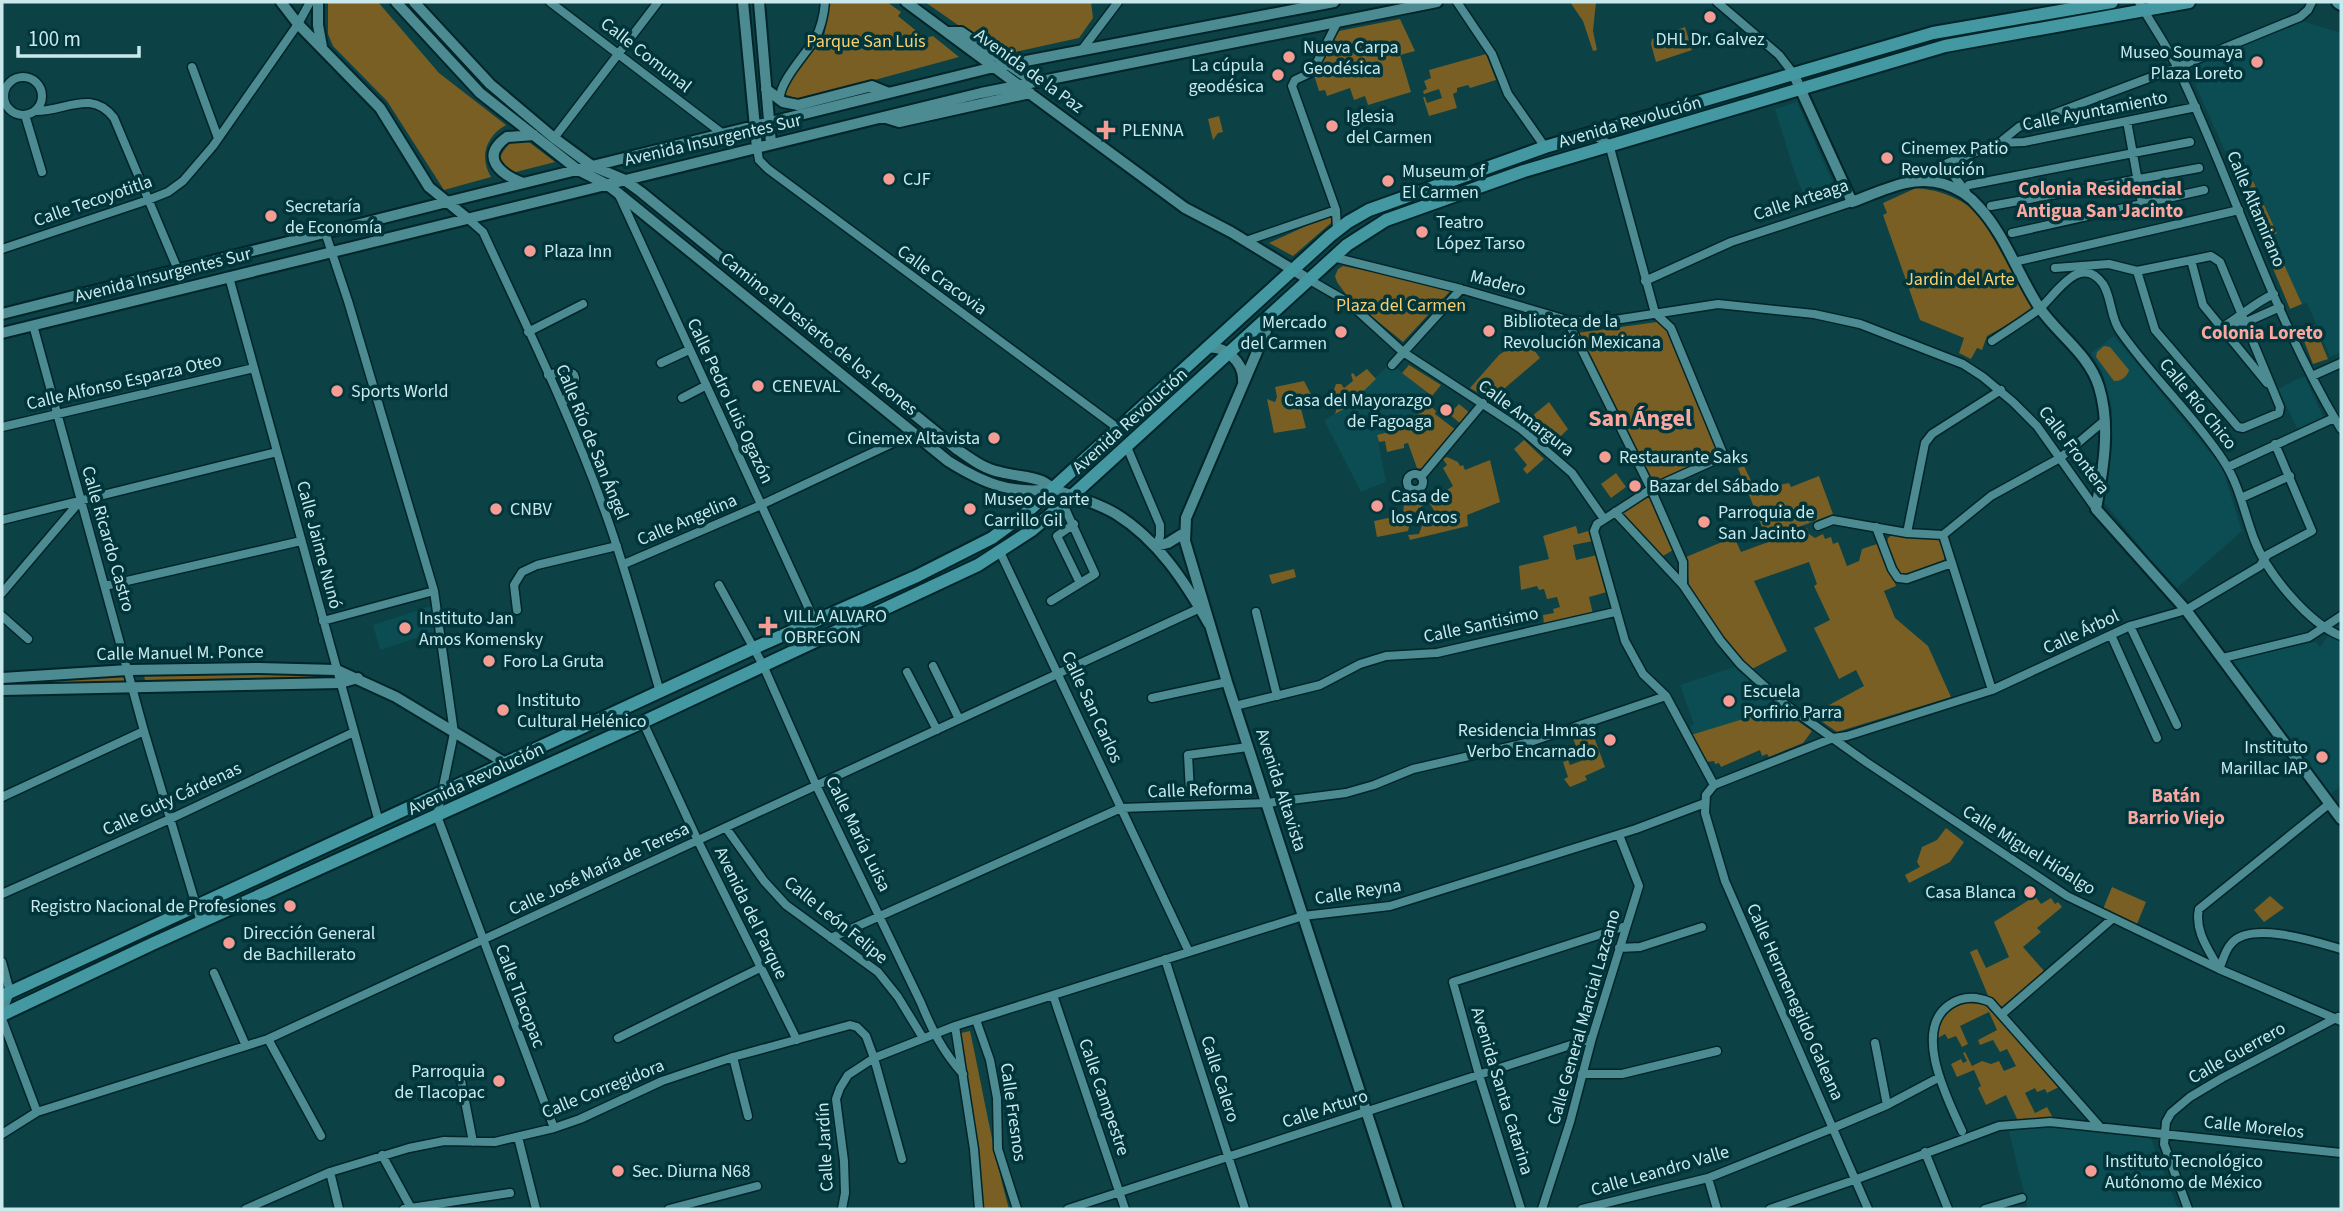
<svg xmlns="http://www.w3.org/2000/svg" width="2343" height="1211" font-family="'Source Sans 3',sans-serif">
<rect width="100%" height="100%" fill="#0c4146"/>
<path fill="#0c4d54" d="M2302 21 2341 33V352L2330 357 2307 303 2302 304 2270 236 2277 232 2238 150 2225 151 2188 68Z
M1797 102 1836 190 1835 194 1809 207 1795 174 1775 109Z
M2114 336 2222 467 2242 531 2177 588 2149 558 2104 502 2112 427V410L2102 372 2091 353Z
M1390 363 1429 394 1424 400 1428 404 1404 428 1377 435 1386 482 1361 492 1324 420 1347 407Z
M2305 377 2324 419 2298 430 2278 389 2297 379Z
M431 606 437 631 380 650 373 625Z
M2329 634 2341 641V786L2329 795 2230 659 2316 642 2320 647Z
M1734 667 1779 708 1693 735 1690 726 1694 724 1680 685Z
M2046 1123 2149 1133 2178 1209H2028L2008 1127Z"/>
<path fill="#795f23" d="M328 2H378L439 73 506 125C486 136 479 157 491 177L444 190 387 101 333 46 328 34Z
M830 2H887L901 12 898 16 925 38 933 36 959 57 801 100 781 93 824 37Z
M925 2H1091L1093 18 1079 38 1001 55Z
M1570 2H1596L1593 31 1597 50 1593 51 1583 21Z
M1400 19 1415 51 1400 55 1411 92 1368 105 1365 96 1354 100 1350 88 1327 96 1325 90 1319 91 1314 75 1339 31Z
M1685 27 1692 50 1656 62 1651 44 1652 39Z
M1486 54 1496 80 1470 88 1468 85 1457 88V92L1453 94 1457 108 1429 116 1423 97H1425L1427 103 1442 98 1439 89 1424 94 1423 91 1427 89 1424 81 1431 78 1429 70Z
M1219 116 1223 132 1218 133 1213 140 1208 119Z
M522 140 529 142 555 162 512 173 504 166 500 156 509 143Z
M2253 181 2277 233 2271 236 2302 304 2290 309 2242 194Z
M1916 188C1943 190 1965 200 1984 219L2036 309 1987 336 1982 350 1977 348 1971 359 1959 353 1964 338 1920 320 1883 215 1887 213 1883 203Z
M1330 215 1332 219 1331 223 1293 256 1269 243Z
M1343 266 1453 288 1403 342 1348 297 1337 282 1335 276 1338 269Z
M1657 322 1666 329 1720 454 1653 485 1577 333Z
M2314 325 2328 359 2313 364 2300 331Z
M1528 342 1540 358 1491 400 1470 388 1499 355 1516 343 1520 347Z
M2104 346 2110 347 2129 370C2128 376 2120 382 2114 381L2096 357 2097 352Z
M1409 365 1441 385 1432 396 1402 373Z
M1367 369 1376 379 1347 407 1335 414 1339 401 1331 398 1336 384H1341L1344 388 1353 381 1351 374 1353 373 1356 377Z
M1304 381 1314 400 1301 409 1306 428 1274 433 1267 399 1275 402 1277 397 1275 387Z
M1549 402 1568 429 1552 445 1525 422Z
M1428 404 1436 411 1435 414 1456 430 1424 469 1417 468 1408 443 1404 444V448L1387 452 1385 441 1379 442 1377 435 1404 428Z
M1459 404 1470 413 1461 424 1449 414Z
M1524 440 1544 459 1527 474 1523 469 1527 465 1514 449Z
M1447 457 1458 462 1460 466 1463 465 1465 470 1490 460 1500 502 1467 515 1468 526 1410 540 1408 535 1419 534 1424 520 1435 512 1428 501 1412 515 1408 531 1377 537 1374 521 1403 515 1404 501H1411V498L1424 491 1427 495 1435 491 1438 496 1453 486 1443 468 1447 465 1443 459Z
M1744 466 1754 487 1772 480 1775 486 1789 483 1791 487 1819 476 1833 514 1767 539 1738 468Z
M1616 473 1626 487 1611 498 1601 484Z
M1650 495 1673 550 1663 556 1621 513Z
M1576 526 1578 534 1591 530 1593 541 1573 545 1576 560 1597 555 1607 592 1589 597 1593 614 1544 625 1543 615 1554 613 1553 609 1560 607 1557 597 1547 599 1544 589 1539 590 1537 586 1521 590 1519 566 1549 559 1543 536Z
M1807 528 1809 534 1815 538 1823 534 1825 539 1831 537 1833 544 1838 542 1847 566 1859 561 1862 549 1880 543 1896 586 1884 591 1895 618 1928 646 1951 697 1837 732 1814 716 1820 710 1864 686 1856 670 1839 679 1814 628 1830 620 1814 586 1817 584 1809 562 1754 581 1787 651 1752 669 1724 639 1689 585 1686 557 1734 537 1741 552Z
M1893 534 1938 538 1945 555 1944 560 1901 576 1887 543 1888 538Z
M1294 569 1296 577 1272 584 1269 575Z
M143 672 299 673 328 677 145 680Z
M122 674 125 682 2 687V684Z
M1779 708 1812 731 1803 743 1769 757 1767 754 1762 756 1760 750 1721 767 1719 763 1715 764 1714 761 1706 762 1691 735Z
M1590 726 1605 767 1585 776 1587 780 1570 787 1564 779 1568 777 1563 762 1568 760 1570 765 1581 761 1571 732Z
M1946 828 1964 842 1950 862 1909 883 1905 875 1920 867 1917 862 1922 847 1937 840Z
M2112 887 2146 902 2137 924 2103 909Z
M2035 896 2041 904 2051 898 2055 904 2058 902 2062 907 2037 928 2041 932 2023 947 2045 972 2004 1008 1989 998 1970 952 1977 949 1986 968 2009 957 1994 922Z
M2270 896 2284 908 2264 922 2254 910Z
M1967 1003 1983 1004 1993 1011 2059 1087 2047 1093 2045 1089 2037 1092 2035 1088 2025 1093 2035 1113 2047 1107 2053 1118 2018 1121 2006 1095 1986 1105 1978 1088 1981 1086 1974 1070 1957 1077 1951 1064 1961 1059 1963 1063 1967 1061 1963 1053 1965 1052 1972 1066 1982 1061 1991 1064 1999 1061 2004 1071 2016 1066 2007 1049 2000 1052 1993 1040 1980 1045 1978 1040 1997 1030 1989 1012 1960 1026 1968 1044 1962 1047 1956 1036 1948 1039 1945 1034 1938 1038C1938 1019 1950 1007 1967 1003Z
M970 1031C983 1091 993 1151 1009 1209H978L968 1103 952 1035Z"/>
<g fill="none" stroke-linecap="round" stroke-linejoin="round">
<g stroke="#022529" stroke-width="11">
<path id="street" d="M550 2 723 134
M1457 2 1492 54 1508 94 1545 147
M1717 2 1779 55 1793 73
M2139 2C2152 25 2168 47 2179 71 2235 189 2273 317 2341 429
M1081 51 1118 2
M192 67 218 138
M4 96a19 19 0 1 1 38 0a19 19 0 1 1-38 0Z
M780 100C778 83 806 54 815 39 821 28 824 14 825 2
M35 111C64 112 91 88 114 118L178 270
M25 115 42 172
M2127 121 2142 204
M1591 134 1609 144 1655 313 1671 328 1724 456 1651 489 1597 524 1594 531 1625 641 1643 674 1666 696 1714 785
M554 138 658 2
M1999 143 2024 142 2196 107
M757 148 759 160 768 169 1119 429
M1945 164 1966 192
M1913 180 1945 164 1999 143 2019 127 2178 67 2300 17 2308 10 2312 2
M1969 185 2190 142
M619 195 815 622
M1991 206 2199 168
M467 218 483 232C525 323 570 414 604 509 626 569 642 631 660 692
M1337 230 1336 210 1292 86 1295 80 1312 72 1338 21
M325 232 348 301 434 591 454 733 437 816 554 1128
M2012 233 2204 190
M1246 241 1336 210
M2 249 148 200 168 192 183 181 213 146 298 24 310 2
M1333 257 1461 289 1567 320 1591 322 1621 319 1718 304 1814 314 1860 324 1963 364 1983 377 2013 402 2037 426 2096 509
M2191 260 2203 305 2267 383
M2014 262 2239 210
M2055 268 2109 264 2137 271 2211 256 2220 262 2280 407 2279 413 2243 428 2238 427 2155 330 2137 271
M229 277 379 822
M1308 279 1348 302 1403 352 1521 429 1572 473 1604 519
M1645 281 1731 242 1852 202
M1567 320 1651 489 1683 562V585
M33 325 144 731 201 922
M2221 328C2240 317 2254 303 2274 294
M528 332 583 304
M2224 332 2280 307
M1992 341C2007 331 2023 321 2038 310 2054 298 2079 251 2103 284 2112 298 2110 317 2120 331 2151 376 2193 414 2223 460 2239 484 2244 512 2254 539 2266 572 2308 623 2341 636
M661 363 689 350
M1392 365 1461 289
M548 375C584 365 579 381 562 404
M2312 376 2341 363
M682 398 705 386
M2 427 254 368
M1127 447 1160 525V536L1156 546
M2228 467 2334 418
M1407 482a8 8 0 1 1 16 0a8 8 0 1 1-16 0Z
M1421 477 1483 403
M2241 498 2290 476
M1615 512 1683 585 1720 640 1740 664 1782 702 1866 762 2067 896 2219 969 2341 1021
M2 520 277 452
M1074 524 1057 536 1080 583
M1818 526 1833 520 1907 533 1943 535 1991 496 2060 458 2104 421
M1876 527 1892 569 1898 578 1907 579 1952 563
M1907 533 1925 443 1932 434 2001 390
M1943 535 1992 690
M1000 552 1189 952
M624 564 761 505 914 433
M719 585 763 665 816 785 921 1003C932 1030 943 1052 963 1074
M105 586 301 541
M2 593 81 500
M1051 601 1095 574 1063 504
M517 610 514 585 522 572 537 565 617 546
M1256 612 1277 696
M2 616 28 639
M323 621 434 591
M2130 626 2177 725
M2111 635 2157 738
M2223 658 2309 637 2341 616
M933 666 959 719
M907 672 937 730
M1152 698 1227 682
M1235 706 1320 685 1360 664 1386 656 1437 653 1615 612
M643 722 698 841 797 1040
M1190 792 1188 755 1248 747
M2 797 144 731
M726 828 764 881 786 905 878 972 898 997 923 1038
M2 894 170 819 354 732
M831 938 1121 808 1267 803 1346 793 1374 785 1413 769 1530 742 1666 696
M1619 948 1640 947 1702 927
M1165 959 1245 1209
M2 962 10 992 2 1013
M2219 969C2209 950 2194 931 2199 909L2329 804
M2219 969C2223 961 2225 950 2231 944 2250 920 2317 942 2341 949
M214 973 246 1046
M1053 995 1125 1209
M2002 1014 2112 919
M2 1019 37 1112
M976 1020 990 1060 997 1098 998 1149 1017 1209
M955 1026 974 1149 979 1209
M618 1038 760 968
M268 1039 321 1136
M1875 1043 1887 1105
M733 1057 748 1116
M459 1070 473 1142
M1582 1074H1622L1717 1051
M1962 1131C1948 1100 1912 1031 1949 1005 1962 996 1976 996 1990 1002L2100 1127
M2 1134 37 1112 268 1039 1200 608
M518 1137 536 1209
M1925 1152 1948 1209
M382 1155 411 1208
M330 1172 339 1209
M1708 1178 1717 1209
M246 1209 330 1172 409 1148 444 1141 495 1142 554 1128 580 1119 662 1081 733 1057 850 1025 857 1027 866 1036 874 1058 902 1159
M404 1209 510 1193
M669 1209 757 1186
M842 1209 845 1193 844 1161 836 1099 840 1088 848 1075 874 1058 955 1026 1303 916 1390 906 1636 829 1705 803
M1068 1209 1592 1038
M1521 1209 1479 1075 1453 982 1626 926
M1542 1209 1570 1122 1592 1038 1639 886 1619 835
M1582 1209 1708 1178 1833 1128 1887 1105 1938 1078
M1770 1209 1857 1179 1999 1126 2050 1122 2341 1153
M1868 1209 1725 881 1705 813 1706 795 1714 785 1833 738 1847 736 1992 690 2130 626 2186 610 2260 566 2267 555 2312 531 2275 444
M1985 1209 2022 1198
M2188 1209 2164 1144 2166 1122 2171 1113 2190 1097 2222 1078 2338 1017"/>
</g>
<g stroke="#022529" stroke-width="14">
<path id="secondary" d="M281 2 298 24 380 108 429 187 467 218
M318 2V25L322 47
M396 2 480 93 578 170 606 184 618 193 948 461C983 483 1011 495 1053 489
M414 2 490 84 554 138 592 166 623 179 641 192 958 450C971 459 984 469 1000 472 1014 476 1030 476 1042 481 1047 483 1051 488 1056 490 1076 497 1098 503 1116 514 1158 540 1185 582 1209 624
M743 2 757 148
M759 2 771 144
M906 2 1185 208 1231 232 1308 279
M947 32H961L1034 82
M1793 73 1852 202C1882 191 1912 174 1944 184 1957 188 1970 196 1979 207 2005 235 2018 275 2039 307 2058 335 2089 354 2099 387 2111 426 2103 470 2096 509L2186 610 2341 819
M766 89 783 102 798 105 872 86 889 93
M883 117 899 122 1030 93
M523 183C500 174 479 157 507 137L534 135
M1274 312 1186 518 1185 541 1227 682 1398 1209
M2 314 447 202 994 67 1334 2
M2 333 981 93 1437 2
M1206 348C1225 345 1244 362 1243 381
M1156 546 1168 543 1184 533
M2 678 128 670 259 668 337 670 396 697 507 764
M2 690 340 683 358 678"/>
</g>
<g stroke="#022529" stroke-width="16">
<path id="primary" d="M2338 2 2341 4
M2 996 754 648 917 576 992 538 1026 513 1330 236 1348 222 1369 210 1545 147 1933 33 2112 2
M2 1015 152 944 643 722 978 565 1032 530 1063 504 1347 245 1386 220 1524 171 1945 46 2189 2"/>
</g>
<use href="#street" stroke="#4c8b92" stroke-width="8"/>
<use href="#secondary" stroke="#4c8b92" stroke-width="10"/>
<use href="#primary" stroke="#4398a2" stroke-width="12"/>
</g>
<g fill="#f59c94" stroke="#00363b" stroke-width="2.5">
<circle cx="1710" cy="17" r="7"/>
<circle cx="1289" cy="57" r="7"/>
<circle cx="2257" cy="62" r="7"/>
<circle cx="1278" cy="75" r="7"/>
<circle cx="1332" cy="126" r="7"/>
<path d="M1102.5 119.5h7v7h7v7h-7v7h-7v-7h-7v-7h7z"/>
<circle cx="1887" cy="158" r="7"/>
<circle cx="889" cy="179" r="7"/>
<circle cx="1388" cy="181" r="7"/>
<circle cx="271" cy="216" r="7"/>
<circle cx="1422" cy="232" r="7"/>
<circle cx="530" cy="251" r="7"/>
<circle cx="1489" cy="331" r="7"/>
<circle cx="1341" cy="332" r="7"/>
<circle cx="758" cy="386" r="7"/>
<circle cx="337" cy="391" r="7"/>
<circle cx="1446" cy="410" r="7"/>
<circle cx="994" cy="438" r="7"/>
<circle cx="1605" cy="457" r="7"/>
<circle cx="1635" cy="486" r="7"/>
<circle cx="1377" cy="506" r="7"/>
<circle cx="496" cy="509" r="7"/>
<circle cx="970" cy="509" r="7"/>
<circle cx="1704" cy="522" r="7"/>
<path d="M764.5 615.5h7v7h7v7h-7v7h-7v-7h-7v-7h7z"/>
<circle cx="405" cy="628" r="7"/>
<circle cx="489" cy="661" r="7"/>
<circle cx="1729" cy="701" r="7"/>
<circle cx="503" cy="710" r="7"/>
<circle cx="1610" cy="740" r="7"/>
<circle cx="2322" cy="757" r="7"/>
<circle cx="2030" cy="892" r="7"/>
<circle cx="290" cy="906" r="7"/>
<circle cx="229" cy="943" r="7"/>
<circle cx="499" cy="1081" r="7"/>
<circle cx="618" cy="1171" r="7"/>
<circle cx="2091" cy="1171" r="7"/>
</g>
<g text-anchor="middle" dominant-baseline="central" stroke-width="7" stroke-linejoin="round" paint-order="stroke">
<g font-size="18" fill="#cae9ec" stroke="#00363b" text-anchor="start">
<text x="1710" y="39" text-anchor="middle">DHL Dr. Galvez</text>
<text x="1303" y="47">Nueva Carpa<tspan x="1303" dy="21">Geodésica</tspan></text>
<text x="2243" y="52" text-anchor="end">Museo Soumaya<tspan x="2243" dy="21">Plaza Loreto</tspan></text>
<text x="1264" y="65" text-anchor="end">La cúpula<tspan x="1264" dy="21">geodésica</tspan></text>
<text x="1346" y="116">Iglesia<tspan x="1346" dy="21">del Carmen</tspan></text>
<text x="1122" y="130">PLENNA</text>
<text x="1901" y="148">Cinemex Patio<tspan x="1901" dy="21">Revolución</tspan></text>
<text x="1402" y="171">Museum of<tspan x="1402" dy="21">El Carmen</tspan></text>
<text x="903" y="179">CJF</text>
<text x="285" y="206">Secretaría<tspan x="285" dy="21">de Economía</tspan></text>
<text x="1436" y="222">Teatro<tspan x="1436" dy="21">López Tarso</tspan></text>
<text x="544" y="251">Plaza Inn</text>
<text x="1503" y="321">Biblioteca de la<tspan x="1503" dy="21">Revolución Mexicana</tspan></text>
<text x="1327" y="322" text-anchor="end">Mercado<tspan x="1327" dy="21">del Carmen</tspan></text>
<text x="772" y="386">CENEVAL</text>
<text x="351" y="391">Sports World</text>
<text x="1432" y="400" text-anchor="end">Casa del Mayorazgo<tspan x="1432" dy="21">de Fagoaga</tspan></text>
<text x="980" y="438" text-anchor="end">Cinemex Altavista</text>
<text x="1619" y="457">Restaurante Saks</text>
<text x="1649" y="486">Bazar del Sábado</text>
<text x="1391" y="496">Casa de<tspan x="1391" dy="21">los Arcos</tspan></text>
<text x="984" y="499">Museo de arte<tspan x="984" dy="21">Carrillo Gil</tspan></text>
<text x="510" y="509">CNBV</text>
<text x="1718" y="512">Parroquia de<tspan x="1718" dy="21">San Jacinto</tspan></text>
<text x="784" y="616">VILLA ALVARO<tspan x="784" dy="21">OBREGON</tspan></text>
<text x="419" y="618">Instituto Jan<tspan x="419" dy="21">Amos Komensky</tspan></text>
<text x="503" y="661">Foro La Gruta</text>
<text x="1743" y="691">Escuela<tspan x="1743" dy="21">Porfirio Parra</tspan></text>
<text x="517" y="700">Instituto<tspan x="517" dy="21">Cultural Helénico</tspan></text>
<text x="1596" y="730" text-anchor="end">Residencia Hmnas<tspan x="1596" dy="21">Verbo Encarnado</tspan></text>
<text x="2308" y="747" text-anchor="end">Instituto<tspan x="2308" dy="21">Marillac IAP</tspan></text>
<text x="2016" y="892" text-anchor="end">Casa Blanca</text>
<text x="276" y="906" text-anchor="end">Registro Nacional de Profesiones</text>
<text x="243" y="933">Dirección General<tspan x="243" dy="21">de Bachillerato</tspan></text>
<text x="485" y="1071" text-anchor="end">Parroquia<tspan x="485" dy="21">de Tlacopac</tspan></text>
<text x="2105" y="1161">Instituto Tecnológico<tspan x="2105" dy="21">Autónomo de México</tspan></text>
<text x="632" y="1171">Sec. Diurna N68</text>
</g>
<g font-size="18" fill="#fccf6d" stroke="#00363b">
<text x="866" y="41">Parque San Luis</text>
<text x="1960" y="279">Jardin del Arte</text>
<text x="1401" y="305">Plaza del Carmen</text>
</g>
<g font-size="18" fill="#cae9ec" stroke="#00363b">
<text transform="translate(646 55) rotate(38)">Calle Comunal</text>
<text transform="translate(1029 71) rotate(36)">Avenida de la Paz</text>
<text transform="translate(2095 111) rotate(-11)">Calle Ayuntamiento</text>
<text transform="translate(1630 122) rotate(-16)">Avenida Revolución</text>
<text transform="translate(713 140) rotate(-13)">Avenida Insurgentes Sur</text>
<text transform="translate(1801 200) rotate(-18)">Calle Arteaga</text>
<text transform="translate(93 201) rotate(-19)">Calle Tecoyotitla</text>
<text transform="translate(2256 209) rotate(67)">Calle Altamirano</text>
<text transform="translate(163 275) rotate(-14)">Avenida Insurgentes Sur</text>
<text transform="translate(942 280) rotate(36)">Calle Cracovia</text>
<text transform="translate(1498 283) rotate(15)">Madero</text>
<text transform="translate(819 334) rotate(39)">Camino al Desierto de los Leones</text>
<text transform="translate(124 382) rotate(-13)">Calle Alfonso Esparza Oteo</text>
<text transform="translate(730 401) rotate(65)">Calle Pedro Luis Ogazón</text>
<text transform="translate(2198 404) rotate(51)">Calle Río Chico</text>
<text transform="translate(1526 418) rotate(37)">Calle Amargura</text>
<text transform="translate(1130 421) rotate(-42)">Avenida Revolución</text>
<text transform="translate(592 442) rotate(68)">Calle Río de San Ángel</text>
<text transform="translate(2074 450) rotate(53)">Calle Frontera</text>
<text transform="translate(687 520) rotate(-23)">Calle Angelina</text>
<text transform="translate(108 539) rotate(74)">Calle Ricardo Castro</text>
<text transform="translate(319 545) rotate(75)">Calle Jaime Nunó</text>
<text transform="translate(1481 625) rotate(-12)">Calle Santisimo</text>
<text transform="translate(2081 632) rotate(-25)">Calle Árbol</text>
<text transform="translate(180 653) rotate(-1)">Calle Manuel M. Ponce</text>
<text transform="translate(1092 707) rotate(65)">Calle San Carlos</text>
<text transform="translate(476 779) rotate(-25)">Avenida Revolución</text>
<text transform="translate(1200 790) rotate(-2)">Calle Reforma</text>
<text transform="translate(1281 790) rotate(72)">Avenida Altavista</text>
<text transform="translate(172 799) rotate(-25)">Calle Guty Cárdenas</text>
<text transform="translate(858 834) rotate(64)">Calle María Luisa</text>
<text transform="translate(2029 850) rotate(32)">Calle Miguel Hidalgo</text>
<text transform="translate(599 869) rotate(-25)">Calle José María de Teresa</text>
<text transform="translate(1358 892) rotate(-9)">Calle Reyna</text>
<text transform="translate(751 913) rotate(64)">Avenida del Parque</text>
<text transform="translate(836 920) rotate(39)">Calle León Felipe</text>
<text transform="translate(520 996) rotate(69)">Calle Tlacopac</text>
<text transform="translate(1795 1002) rotate(66)">Calle Hermenegildo Galeana</text>
<text transform="translate(1584 1017) rotate(-74)">Calle General Marcial Lazcano</text>
<text transform="translate(2237 1053) rotate(-29)">Calle Guerrero</text>
<text transform="translate(1220 1079) rotate(72)">Calle Calero</text>
<text transform="translate(603 1089) rotate(-22)">Calle Corregidora</text>
<text transform="translate(1502 1091) rotate(73)">Avenida Santa Catarina</text>
<text transform="translate(1104 1097) rotate(71)">Calle Campestre</text>
<text transform="translate(1325 1109) rotate(-18)">Calle Arturo</text>
<text transform="translate(1013 1112) rotate(82)">Calle Fresnos</text>
<text transform="translate(2254 1127) rotate(6)">Calle Morelos</text>
<text transform="translate(825 1147) rotate(-93)">Calle Jardín</text>
<text transform="translate(1660 1171) rotate(-16)">Calle Leandro Valle</text>
</g>
<g font-size="19" font-weight="bold" fill="#fba7a0" stroke="#00363b">
<text x="2100" y="189">Colonia Residencial<tspan x="2100" dy="22">Antigua San Jacinto</tspan></text>
<text x="2262" y="333">Colonia Loreto</text>
<text x="2176" y="796">Batán<tspan x="2176" dy="22">Barrio Viejo</tspan></text>
</g>
<g font-size="24" font-weight="bold" fill="#fba7a0" stroke="#00363b">
<text x="1640" y="418">San Ángel</text>
</g>
</g>
<rect width="2343" height="1211" fill="none" stroke="#cae9ec" stroke-width="7"/>
<path d="M18 46v10h121v-10" fill="none" stroke="#cae9ec" stroke-width="3.5"/>
<text x="28" y="46" font-size="21" fill="#cae9ec" stroke="#00363b" stroke-width="5" paint-order="stroke">100 m</text>
</svg>
